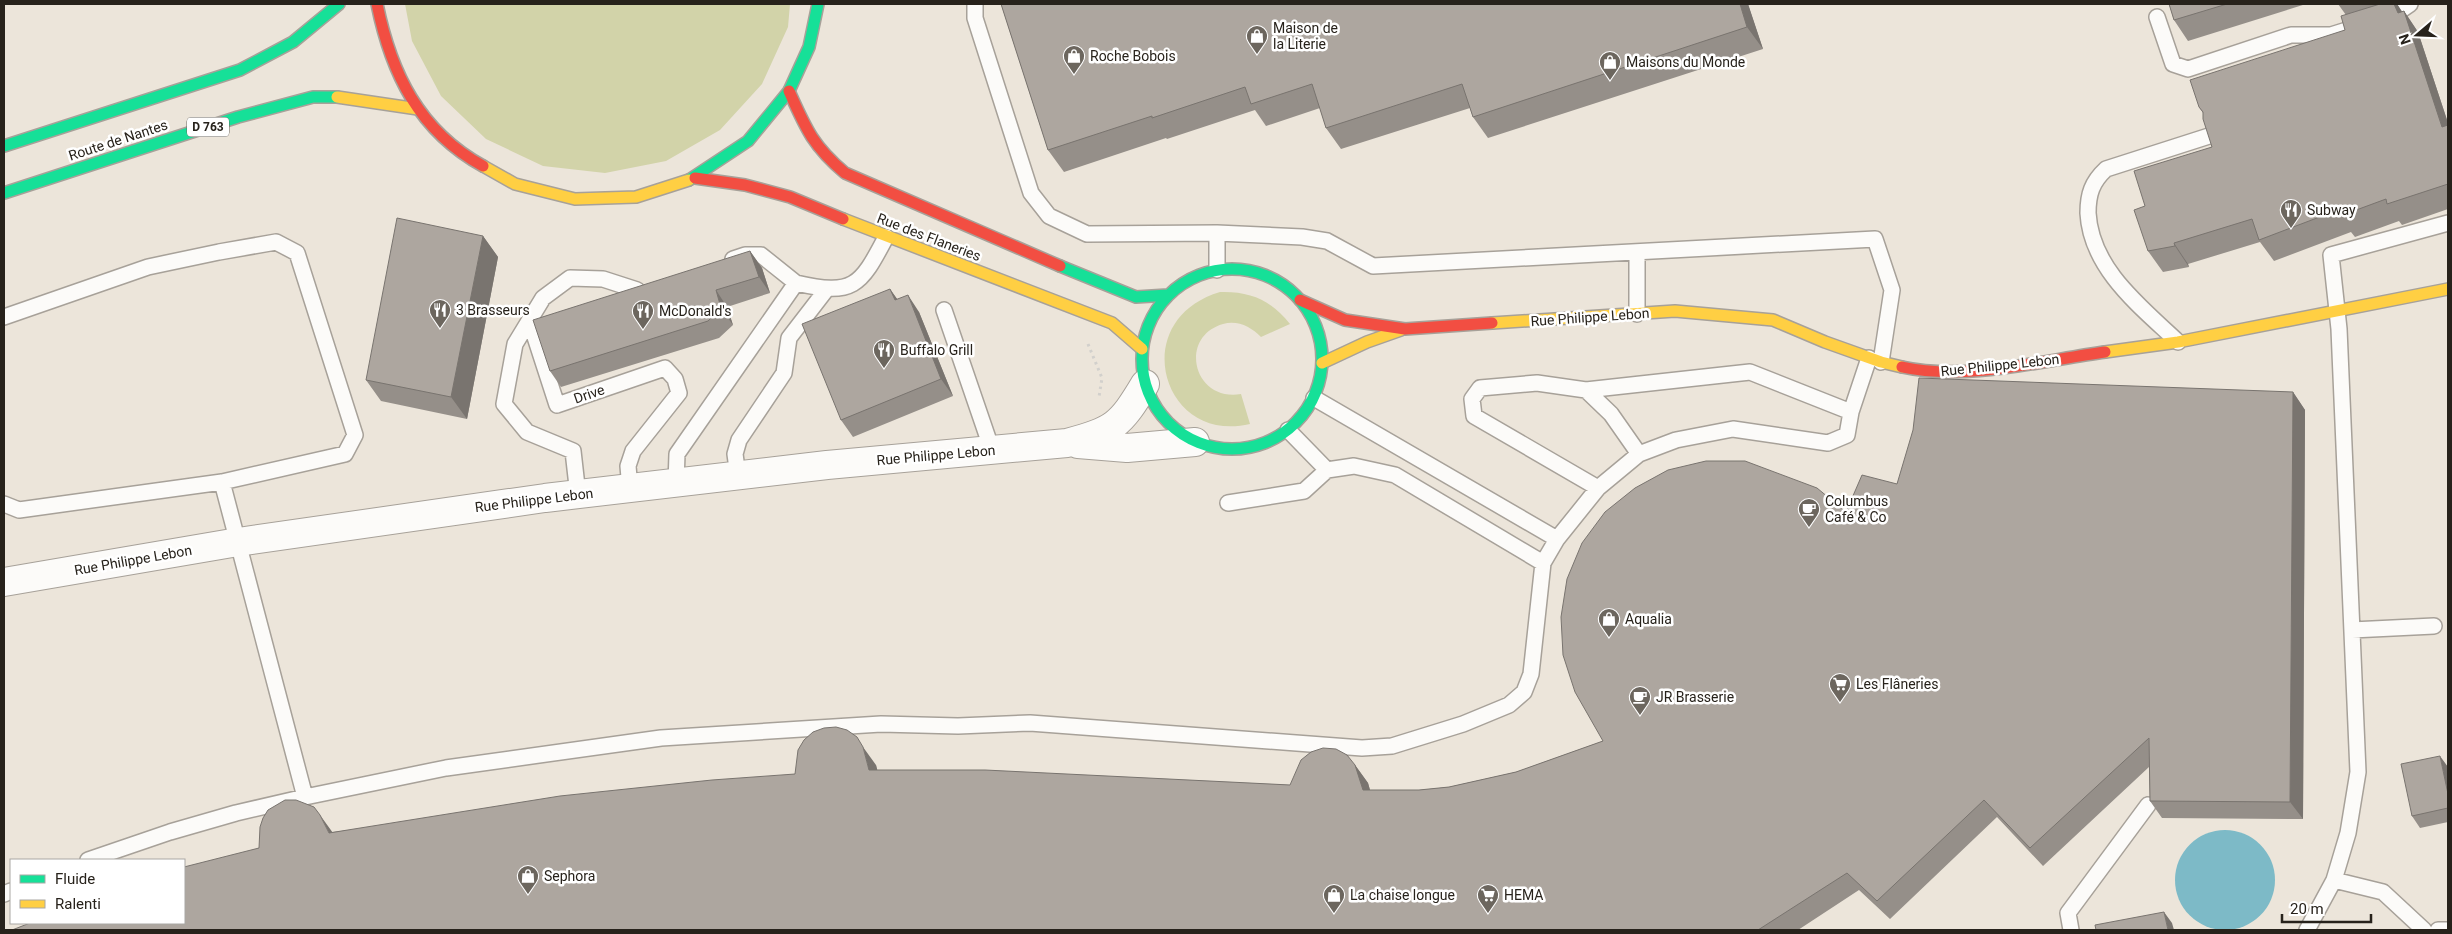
<svg xmlns="http://www.w3.org/2000/svg" width="2452" height="934" font-family="Roboto,sans-serif">
<rect width="100%" height="100%" fill="#ece5da"/>
<path fill="#d2d3a9" d="M405 4H790L788 27 762 84 720 130 666 161 605 173 543 166 486 139 441 96 412 41Z
M1220 292C1250 291 1271 300 1290 324L1261 337C1251 327 1238 320 1223 324 1178 337 1193 402 1241 394L1250 424C1162 445 1126 320 1220 292Z"/>
<path fill="#7dbac7" d="M2175 880a50 50 0 1 1 100 0a50 50 0 1 1-100 0Z"/>
<g fill="none" stroke-linecap="round" stroke-linejoin="round">
<g stroke="#a7a199" stroke-width="18">
<path id="lane" d="M975 4V18L1031 193 1049 216 1087 234 1217 233 1302 237 1327 241 1373 266 1875 239 1892 290 1881 362
M2157 17 2173 64 2188 69 2291 35H2331L2347 30
M2383 18 2394 15 2410 4
M1637 253V314
M1217 270V233
M796 283C853 296 860 287 886 237
M944 310 992 450
M4 317 148 267 219 252 276 242 297 253 355 435 345 454 222 482 19 510 4 504
M554 323 533 331 557 405 665 368 675 379 679 393 633 451 628 466 630 489
M2178 342C2141 307 2091 269 2088 213 2088 194 2092 182 2106 169L2209 136
M1586 390 1750 372 1851 412 1847 435 1828 443 1733 429 1676 440 1639 454
M1314 398 1557 539
M1851 412 1869 358
M1288 430 1327 470 1354 466 1395 475 1543 563
M738 476 735 454 739 440 784 373 789 338 826 290
M222 482 305 797
M676 483 677 454 796 283 761 255H745L733 259
M578 495 573 451 527 432 504 404 515 344 543 298 570 278 603 279 637 290
M1228 503 1304 491 1327 470
M2352 630 2434 626
M88 860 170 832 236 813 305 797 446 768 661 738 881 724 958 726 1030 723 1362 748 1392 746 1463 724 1509 705 1524 692 1531 674 1543 563 1557 539 1598 488 1639 454 1611 414 1586 390 1537 383 1480 388 1472 399 1474 416 1598 488
M2334 880 2383 892 2424 930
M4 894 11 891
M2071 930 2068 913 2148 805
M2307 930 2334 880 2348 833 2358 772 2339 329 2331 255 2448 223
M2438 930H2448"/>
</g>
<g stroke="#a7a199" stroke-width="30">
<path id="street" d="M1078 444 1127 448 1195 442
M4 582 238 542 545 498 827 465 1067 443C1114 430 1120 426 1145 384"/>
</g>
<g stroke="#a7a199" stroke-width="14">
<path id="fast" d="M4 146 240 70 293 42 339 4
M689 180 748 141 789 91 809 47 818 4
M4 193 238 117 313 97H337
M1060 266 1136 297 1168 295
M1142 359a90 90 0 1 1 180 0a90 90 0 1 1-180 0Z"/>
</g>
<g stroke="#a7a199" stroke-width="14">
<path id="slow" d="M337 97 418 109
M483 166 515 184 575 199 636 197 689 180
M843 219 1112 323 1142 349
M1492 323 1675 311 1773 320 1825 342 1881 362 1902 367
M2105 352 2178 342 2448 289
M1322 363 1367 342 1401 330"/>
</g>
<g stroke="#a7a199" stroke-width="14">
<path id="jam" d="M377 4C391 73 419 131 483 166
M789 91C806 129 813 146 845 173L1060 266
M695 178 745 185 790 197 843 219
M1300 300 1345 320 1405 329 1492 323
M1902 367C1966 381 2040 361 2105 352"/>
</g>
<path stroke="#d2d0cc" stroke-width="3" stroke-dasharray="2.5 4" stroke-linecap="butt" d="M1088 344 1102 378 1099 397"/>
<use href="#lane" stroke="#fcfbf9" stroke-width="15"/>
<use href="#street" stroke="#fcfbf9" stroke-width="28"/>
<use href="#fast" stroke="#16e098" stroke-width="11"/>
<use href="#slow" stroke="#ffcf43" stroke-width="11"/>
<use href="#jam" stroke="#f24e42" stroke-width="11"/>
</g>
<path fill="#958f89" d="M1001 4H1748L1763 49 1488 138 1473 117 1470 108 1341 149 1326 128 1320 108 1266 126 1255 110 1167 139 1166 138 1064 172 1048 150Z
M2169 4H2306L2188 41 2174 20Z
M2338 4H2397L2402 12 2404 11 2418 32 2448 123V209L2402 225 2399 221 2355 237 2351 232 2274 261 2260 242 2188 264 2189 267 2163 272 2148 251 2145 206 2212 147 2203 113 2199 107 2345 30 2346 15Z
M483 236 498 257 467 419 381 401 366 380Z
M750 251 762 268 770 293 727 307 733 325 719 338 561 387 550 371Z
M890 289 897 299 919 312 953 396 853 437 841 420Z
M2293 392 2305 410 2303 819 2162 818 2150 801 2149 767 2043 866 1997 817 1890 919 1859 890 1798 930H12L259 848 333 832 795 774 876 765 877 770 1290 785 1355 765 1368 783 1370 790H1419L1449 787 1516 772 1603 741 1846 512 1897 484Z
M2448 767V822L2420 828 2412 816Z"/>
<path fill="#79746f" d="M1740 4H1748L1763 49 1747 27Z
M2394 4H2397L2405 16 2404 11 2418 32 2448 123V137L2442 127Z
M483 236 498 257 467 419 451 397Z
M2174 243 2188 264 2189 267 2175 246Z
M750 251 762 268 770 293 759 277Z
M890 289 902 306 895 300Z
M716 290 727 307 733 325 721 308Z
M908 295 919 312 953 396 941 379Z
M2293 392 2305 410 2303 819 2290 802Z
M863 747 876 765 882 788 869 770Z
M2440 756 2448 767V794Z
M1355 765 1368 783 1375 808 1363 790Z
M320 815 333 833H329Z
M2164 912 2172 923 2174 930H2168Z"/>
<path fill="#ada69f" stroke="#79746f" d="M1001 4H1740L1747 27 1473 117 1462 84 1326 128 1312 84 1251 104 1245 87 1152 118V116L1048 150Z
M2169 4H2227L2174 20Z
M2380 4H2394L2398 13 2404 11 2442 127 2448 125V184L2387 204 2386 199 2340 216 2338 210 2259 240 2252 219 2174 243 2175 246 2148 251 2134 210 2145 206 2134 171 2212 147 2203 119V112L2199 107 2190 80 2345 30 2341 16Z
M397 218 483 236 451 397 366 380Z
M750 251 759 277 716 290 721 308 708 321 550 371 533 320Z
M890 289 895 300 908 295 941 379 841 420 802 324Z
M1919 378 2293 392 2290 802 2150 801 2149 738 2030 848 1984 800 1877 901 1847 873 1758 930H12L30 923H184V867L259 848 260 827 263 818 268 810 285 800H296L314 807 320 815 329 833 560 796 712 780 795 774 798 750 804 740 813 732 824 728 836 727 847 730 857 737 863 747 869 770H985L1290 785 1301 760 1311 752 1323 748 1336 749 1347 755 1355 765 1363 790H1419L1449 787 1516 772 1603 741 1575 692 1563 655 1561 617 1567 579 1582 543 1605 512 1635 488 1668 470 1706 461H1745L1817 488 1846 512 1862 475 1897 484 1913 430Z
M2440 756 2448 794V808L2412 816 2401 764Z
M2164 912 2168 930H2096L2095 925Z"/>
<defs>
<g id="shop-pin" transform="scale(1.125)"><path d="M0 17L-7.5 6A9.5 9.5 0 1 1 7.5 6Z" fill="#6c665e" stroke="#fff"/><path d="M-5-2.5h2.3a2.7 3.5 0 0 1 5.4 0H5L5.5 6h-11ZM-1.5-2.5h3a1.5 2.3 0 0 0-3 0Z" fill="#fff"/></g>
<g id="restaurant-pin" transform="scale(1.125)"><path d="M0 17L-7.5 6A9.5 9.5 0 1 1 7.5 6Z" fill="#6c665e" stroke="#fff"/><path d="M-5-6h1v4h1v-4h1v4h1v-4h1v5L-1.5 .5V6h-2V.5L-5-1ZM5-6V6H3V1.5H1.5Q1.5-4 5-6Z" fill="#fff"/></g>
<g id="cafe-pin" transform="scale(1.125)"><path d="M0 17L-7.5 6A9.5 9.5 0 1 1 7.5 6Z" fill="#6c665e" stroke="#fff"/><path d="M-5.5-4.5H6V0H3Q3 3.5 0 3.5H-2.5Q-5.5 3.5-5.5 0ZM3-3.2v2h1.7v-2ZM-6 4.5H4V6H-6Z" fill="#fff"/></g>
<g id="supermarket-pin" transform="scale(1.125)"><path d="M0 17L-7.5 6A9.5 9.5 0 1 1 7.5 6Z" fill="#6c665e" stroke="#fff"/><path d="M-6-5.5h2.5l.6 2H6L4.5 2H-2.5L-4.4-4H-6ZM-1.5 3.2a1.3 1.3 0 1 0 .1 0ZM3 3.2a1.3 1.3 0 1 0 .1 0Z" fill="#fff"/></g>
</defs>
<g fill-rule="evenodd">
<use href="#shop-pin" x="1257" y="36"/>
<use href="#shop-pin" x="1074" y="56"/>
<use href="#shop-pin" x="1610" y="62"/>
<use href="#restaurant-pin" x="2291" y="210"/>
<use href="#restaurant-pin" x="440" y="310"/>
<use href="#restaurant-pin" x="643" y="311"/>
<use href="#restaurant-pin" x="884" y="350"/>
<use href="#cafe-pin" x="1809" y="509"/>
<use href="#shop-pin" x="1609" y="619"/>
<use href="#supermarket-pin" x="1840" y="684"/>
<use href="#cafe-pin" x="1640" y="697"/>
<use href="#shop-pin" x="528" y="876"/>
<use href="#shop-pin" x="1334" y="895"/>
<use href="#supermarket-pin" x="1488" y="895"/>
</g>
<g text-anchor="middle" dominant-baseline="central" stroke-width="5" stroke-linejoin="round" paint-order="stroke">
<rect fill="#fff" stroke="#68645f" stroke-width="1" x="187" y="117.5" width="42" height="19" rx="4"/>
<g font-size="12" font-weight="bold" fill="#27221b">
<text x="208" y="127">D 763</text>
</g>
<g font-size="14" fill="#27221b" stroke="#fff" text-anchor="start">
<text x="1273" y="28">Maison de<tspan x="1273" dy="16">la Literie</tspan></text>
<text x="1090" y="56">Roche Bobois</text>
<text x="1626" y="62">Maisons du Monde</text>
<text x="2307" y="210">Subway</text>
<text x="456" y="310">3 Brasseurs</text>
<text x="659" y="311">McDonald's</text>
<text x="900" y="350">Buffalo Grill</text>
<text x="1825" y="501">Columbus<tspan x="1825" dy="16">Café &amp; Co</tspan></text>
<text x="1625" y="619">Aqualia</text>
<text x="1856" y="684">Les Flâneries</text>
<text x="1656" y="697">JR Brasserie</text>
<text x="544" y="876">Sephora</text>
<text x="1350" y="895">La chaise longue</text>
<text x="1504" y="895">HEMA</text>
</g>
<g font-size="14" fill="#27221b" stroke="#fff">
<text transform="translate(118 140) rotate(-18)">Route de Nantes</text>
<text transform="translate(929 237) rotate(21)">Rue des Flaneries</text>
<text transform="translate(1590 317) rotate(-4)">Rue Philippe Lebon</text>
<text transform="translate(2000 365) rotate(-6)">Rue Philippe Lebon</text>
<text transform="translate(589 394) rotate(-19)">Drive</text>
<text transform="translate(936 455) rotate(-5)">Rue Philippe Lebon</text>
<text transform="translate(534 500) rotate(-7)">Rue Philippe Lebon</text>
<text transform="translate(133 560) rotate(-10)">Rue Philippe Lebon</text>
</g>
</g>
<rect width="2452" height="934" fill="none" stroke="#27221b" stroke-width="10"/>
<rect x="10" y="859" width="175" height="65" fill="#ffffff" stroke="#a9a7a4"/>
<rect x="20" y="875" width="25" height="8" fill="#16e098" stroke="#a9a7a4"/>
<text x="55" y="884" font-size="15" fill="#27221b">Fluide</text>
<rect x="20" y="900" width="25" height="8" fill="#ffcf43" stroke="#a9a7a4"/>
<text x="55" y="909" font-size="15" fill="#27221b">Ralenti</text>
<g transform="translate(2417 35) rotate(251)" stroke="#ffffff" stroke-width="4" paint-order="stroke">
<path d="M0-4L9 19L0 12L-9 19Z" fill="#27221b"/>
<text y="-8" font-size="14" font-weight="bold" text-anchor="middle" fill="#27221b">N</text>
</g>
<path d="M2282 914v8h89v-8" fill="none" stroke="#27221b" stroke-width="2.5"/>
<text x="2290" y="914" font-size="15" fill="#27221b" stroke="#ffffff" stroke-width="4" paint-order="stroke">20 m</text>
</svg>
